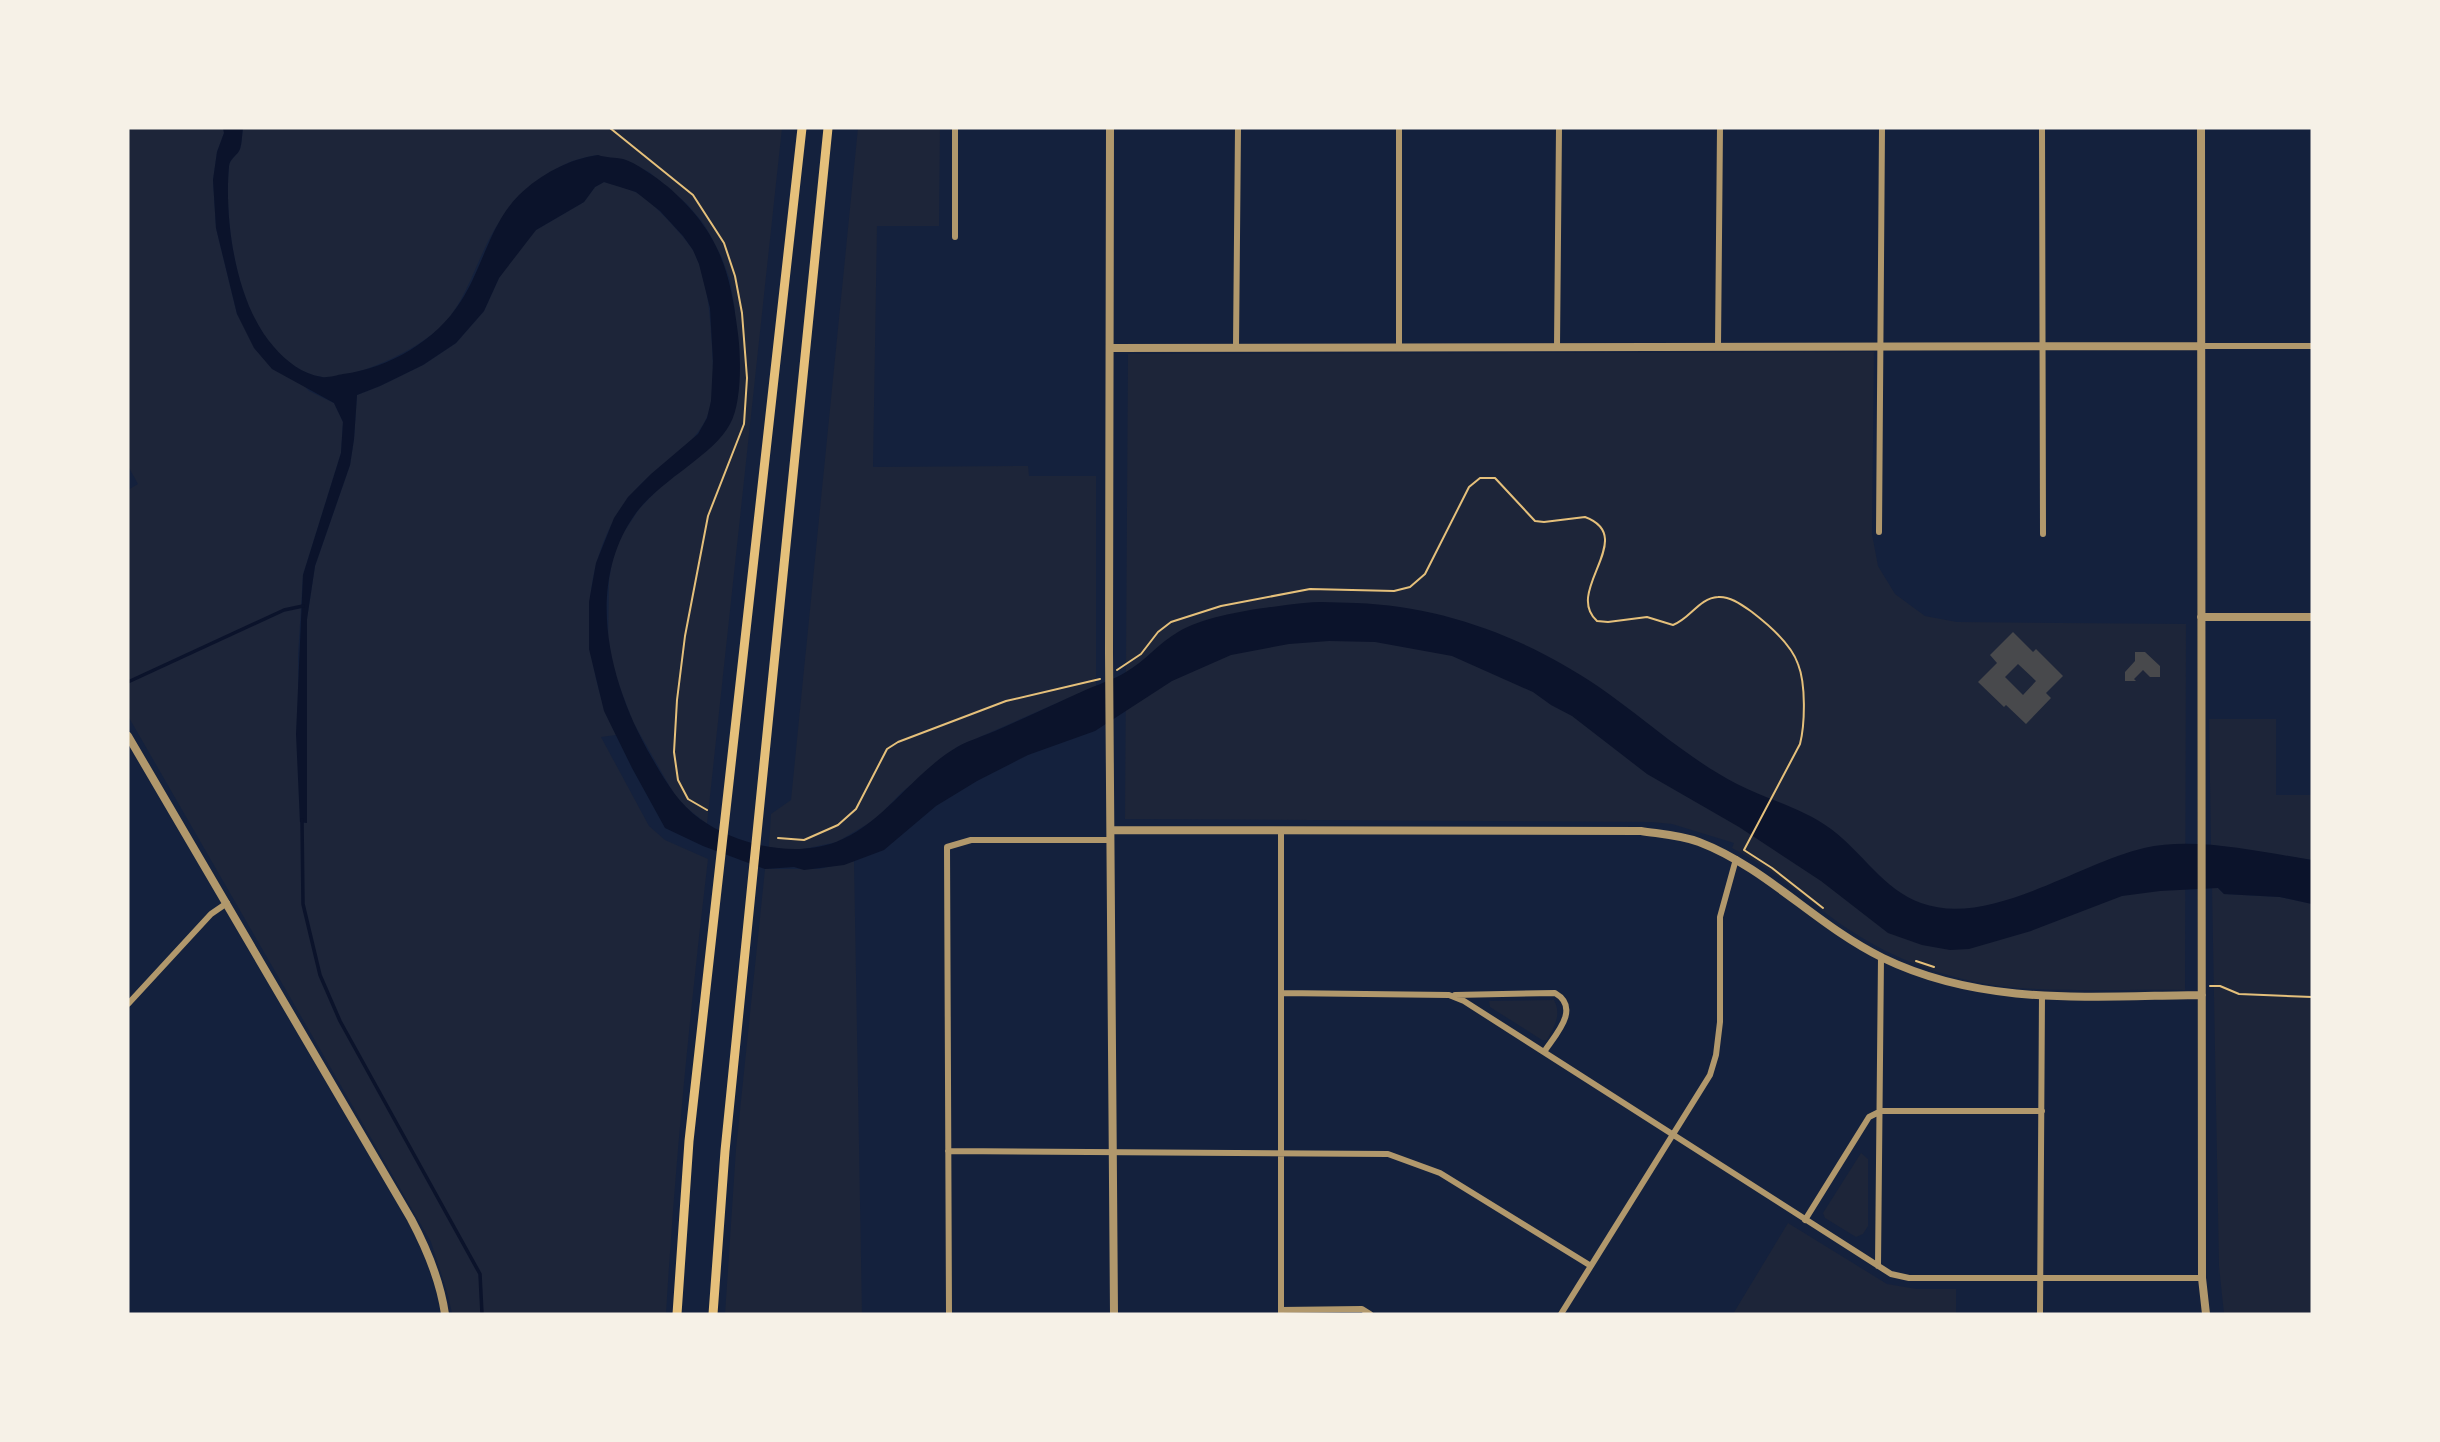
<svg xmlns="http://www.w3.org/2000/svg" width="2440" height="1442" font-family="'Asap Condensed',sans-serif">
<rect width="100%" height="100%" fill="#14213d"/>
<path fill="#1d2539" d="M128 128H223L224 133 217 152 213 180 216 228 237 314 309 391 334 403 343 422 341 453 303 575 298 656 300 822 306 823 307 619 315 566 350 465 354 439 357 395 380 386 423 365 456 343 484 311 499 278 513 256 536 230 584 202 595 187 604 182C614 185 625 187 635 192 646 197 658 210 667 219 676 229 687 240 694 252 708 280 710 315 712 346 713 369 716 398 706 419 693 447 660 464 639 486 576 553 578 657 616 735L601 737 649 826 665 840 708 859C690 1011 675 1162 666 1314H452L448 1295 431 1242 128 716V490L138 484 128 466Z
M243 128H782L707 824 678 801 633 722 614 672 608 644 609 581 613 556 622 535 639 509 665 482 702 453 735 310 730 280 722 258 704 224 687 204 649 172 622 159 605 160 598 155C562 160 542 176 518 201 512 207 504 214 500 221 478 253 471 292 445 323 423 347 355 381 322 377 301 374 286 361 273 347 236 305 224 221 229 166 230 158 237 156 240 149 242 143 242 134 243 128Z
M858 128H940L939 226H877L873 467 1028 466 1029 476H1096V686L957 747 901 793 876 819 837 842 794 851 769 847 771 814 791 800Z
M1874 352 1872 534 1878 566 1895 594 1925 616 1957 622 2186 624 2185 990C2125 989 2058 993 1999 986 1950 979 1901 962 1859 936 1815 909 1779 872 1732 848L1734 843 1672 824 1651 822 1125 819 1128 354Z
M2209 719H2276V795H2312V860L2211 845Z
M854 861 862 1314H725L736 1149 765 869H819Z
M2212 888H2218L2224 894 2280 897 2312 904V1314H2224L2219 1266Z
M1554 1000C1562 1015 1554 1027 1547 1040H1542L1490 1007 1489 1001Z
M1861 1153 1868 1159V1226L1863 1234 1856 1237 1825 1218 1823 1213Z
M1788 1223 1887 1284 1917 1289H1956V1314H1733Z"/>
<path fill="#0b132b" d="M223 128H243C242 134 242 143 240 149 237 156 230 158 229 166 224 221 236 305 274 347 286 361 302 374 322 377 328 378 337 375 343 374 389 368 436 341 461 301 483 267 490 224 519 195 541 174 569 159 598 155 606 158 615 157 623 159 635 162 657 178 667 186 718 230 730 268 738 334 741 357 742 403 730 424 714 455 660 480 636 513 583 586 610 686 652 758 666 782 678 803 700 819 737 845 793 858 836 842 885 823 914 771 959 746 970 740 984 736 995 731 1027 717 1059 702 1090 688 1102 683 1115 679 1126 672 1145 661 1159 643 1178 632 1208 614 1268 607 1304 603 1321 601 1339 603 1356 603 1443 606 1527 638 1599 687 1631 709 1661 735 1693 757 1707 767 1722 776 1737 784 1768 800 1803 808 1831 829 1862 852 1884 890 1921 903 1989 928 2077 864 2144 848 2195 836 2261 852 2312 860V904L2280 897 2224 894 2218 888 2160 891 2122 896 2031 931 1969 949 1950 950 1922 945 1888 933 1821 881 1739 827 1647 774 1572 716 1551 705 1533 692 1452 656 1375 642 1329 641 1289 644 1231 655 1172 681 1095 731 1028 755 977 781 936 806 884 850 844 865 804 870 794 867 765 869 703 846 665 828 632 768 604 711 589 649V602L596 563 614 518 628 497 651 474 698 434 707 418 711 401 713 361 710 308 699 264 693 250 683 236 660 211 636 192 604 182 595 187 584 202 536 230 499 278 484 311 456 343 423 365 380 386 357 395 354 439 350 465 315 566 307 619V823L300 822 296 734 303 575 341 453 343 422 334 403 272 369 254 348 237 314 216 228 213 180 217 152 224 133Z"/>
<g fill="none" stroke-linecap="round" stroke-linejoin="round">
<path stroke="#0b132b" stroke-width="3.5" d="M128 682 284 610 303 606
M302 820 303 904 320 975 340 1021 480 1274 482 1314"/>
</g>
<path fill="#48494c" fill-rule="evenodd" d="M2013 632 2033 652 2036 649 2063 676 2046 693 2051 698 2026 724 2006 705 2004 707 1978 682 1997 663 1990 655ZM2018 664 2036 681 2023 695 2005 677Z
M2135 652H2145L2160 666V677H2150L2143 670 2134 679 2136 681H2125V672L2135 661Z"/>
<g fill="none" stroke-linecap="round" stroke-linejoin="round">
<path stroke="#e5c07b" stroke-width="2" d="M610 128 693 195 724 243 735 276 742 313 747 378 744 424 708 516 685 636 677 700 674 752 678 780 688 799 707 810
M1117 670 1141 654 1158 632 1171 622 1221 606 1310 589 1394 591 1410 587 1425 574 1469 487 1480 478H1495L1535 521 1544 522 1585 517C1639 537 1563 591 1597 621L1608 622 1647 617 1673 625C1690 619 1699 598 1718 597 1730 596 1742 605 1752 612 1769 625 1791 644 1798 664 1806 684 1805 724 1800 744L1744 850 1772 868 1823 908
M778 838 804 840 838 825 856 809 887 749 898 742 1006 701 1100 679
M1916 961 1934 967
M2210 986H2220L2239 994 2312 997"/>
<path stroke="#b1986c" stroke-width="6" d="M955 128V237
M2042 128 2043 534
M2201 346H2312
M1236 347 1238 128
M1399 347V128
M1557 347 1559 128
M1718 347 1720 128
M1879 532 1882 128
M1281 993 1449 995 1464 1001 1891 1274 1909 1278H2202
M1455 995 1555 993C1581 1008 1556 1034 1544 1052
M128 1004 211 914 227 903
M948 1151 1388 1154 1440 1173 1591 1266
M1805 1220 1869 1117 1881 1111H2042
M1878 1266 1881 957
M1281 1310 1362 1309 1370 1314
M949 1314 947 847 971 840H1111
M1281 1314V831
M1561 1314 1710 1075 1716 1055 1720 1022V917L1736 859
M2040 1314 2042 995"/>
<path stroke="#b1986c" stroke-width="8" d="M1110 128 1109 653 1114 1314
M2201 128 2202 1278 2206 1314
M1111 348 2201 346
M2201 617H2312
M128 736 411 1219C427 1249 440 1280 445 1314
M1111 830 1641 831C1660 834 1680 835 1699 842 1767 868 1817 926 1883 958 1984 1007 2092 996 2202 995"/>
<path stroke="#e5c07b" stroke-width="9" d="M677 1314 689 1141 802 128
M713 1314 725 1151 828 128"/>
</g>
<rect width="2440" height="1442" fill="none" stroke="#f6f1e7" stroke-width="259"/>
</svg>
